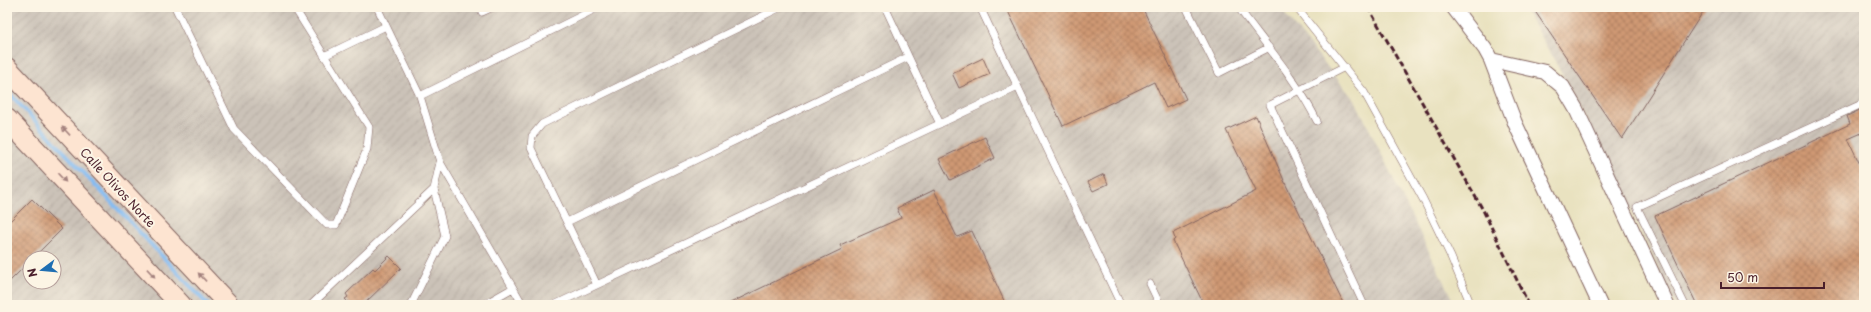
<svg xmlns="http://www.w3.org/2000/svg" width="1871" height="312" font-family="'Playpen Sans',sans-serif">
<defs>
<pattern id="industrial-furrows" width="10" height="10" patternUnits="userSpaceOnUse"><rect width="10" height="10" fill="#cbc2b8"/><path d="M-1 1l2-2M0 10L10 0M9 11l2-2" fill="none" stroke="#b0a69e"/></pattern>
<pattern id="building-cross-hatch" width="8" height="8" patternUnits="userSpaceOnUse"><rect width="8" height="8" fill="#cf9973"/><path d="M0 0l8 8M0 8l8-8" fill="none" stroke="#aa7c5f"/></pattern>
</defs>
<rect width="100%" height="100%" fill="#fcf5e5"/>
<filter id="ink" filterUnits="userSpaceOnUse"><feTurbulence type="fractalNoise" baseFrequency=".025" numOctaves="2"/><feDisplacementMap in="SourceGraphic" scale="8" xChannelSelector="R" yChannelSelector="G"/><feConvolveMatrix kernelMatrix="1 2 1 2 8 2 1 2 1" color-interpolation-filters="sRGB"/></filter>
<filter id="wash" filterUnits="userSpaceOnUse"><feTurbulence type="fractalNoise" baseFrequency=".012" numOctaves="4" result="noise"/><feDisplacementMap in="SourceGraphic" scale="16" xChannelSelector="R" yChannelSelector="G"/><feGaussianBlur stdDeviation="0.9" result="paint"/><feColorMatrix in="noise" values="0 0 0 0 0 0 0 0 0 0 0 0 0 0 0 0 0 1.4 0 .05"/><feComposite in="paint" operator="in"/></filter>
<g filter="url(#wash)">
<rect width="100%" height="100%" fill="#e9e2c0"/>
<path fill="url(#industrial-furrows)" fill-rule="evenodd" d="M7 7H1279L1356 102 1455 305H7ZM30 258H54V282H30Z
M1523 7H1864V305H1676L1620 186 1556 63Z"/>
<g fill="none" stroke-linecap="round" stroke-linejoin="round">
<path stroke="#82bbf3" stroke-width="4" d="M7 91 208 305"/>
</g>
<g id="blocks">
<path fill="url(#building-cross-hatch)" d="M1006 7H1142L1186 99 1166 108 1154 82 1063 126Z
M1532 7H1706L1622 139Z
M983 58 990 74 959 88 952 73Z
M1864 108V132L1848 139 1864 173V305H1697L1655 216 1850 124 1847 116Z
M1256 116 1286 185 1344 305H1204L1173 241 1175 239 1173 233 1256 191 1226 130Z
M985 137 995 158 950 180 939 159Z
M1104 174 1108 184 1093 191 1088 182Z
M934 190 957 237 972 231 1006 305H726L842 249 840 245 901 218 897 208Z
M32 199 62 229 33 258H30V261L7 284V224Z
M389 256 401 268 363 305H351L345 299 348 297 346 294 373 268 375 270Z"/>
</g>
</g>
<g filter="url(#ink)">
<use href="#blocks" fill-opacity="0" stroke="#82635f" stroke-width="1"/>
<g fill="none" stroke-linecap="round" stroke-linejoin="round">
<g stroke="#82635f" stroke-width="8">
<path id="service" d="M175 7 234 129 327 225H336L367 149 369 127 294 7
M377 7 420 96 440 162 523 305
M885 7 940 124
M980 7 1121 305
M1186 7 1219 73 1268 48
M1238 7C1265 44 1297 80 1317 121
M1296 7 1364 92 1423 199 1451 257 1471 305
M482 12 493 7
M324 56 386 26
M1345 67 1270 105 1364 305
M420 96 599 7
M567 222 908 57
M1150 284 1160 305
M597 285 531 148 532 136 542 124 781 7
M311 305 434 189
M411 305 445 236 434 189 440 162
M483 305 513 288
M554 305 1018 87
M1685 305 1637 207 1864 103"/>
</g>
<g stroke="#82635f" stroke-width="16">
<path id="minor" d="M1453 7 1485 49 1491 60 1515 123 1600 305
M1491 60 1545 72 1563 87 1576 109 1667 305"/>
</g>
<g stroke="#82635f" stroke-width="22">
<path id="secondary" d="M7 68 229 305
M7 119 181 305"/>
</g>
<use href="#service" stroke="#fff" stroke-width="7"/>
<use href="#minor" stroke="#fff" stroke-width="14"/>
<use href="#secondary" stroke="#fde4d1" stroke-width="20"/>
<path stroke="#4a1f2b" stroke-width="3" stroke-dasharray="6 3" stroke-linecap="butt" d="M1368 7 1483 210 1529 305"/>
</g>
<defs><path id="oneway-solid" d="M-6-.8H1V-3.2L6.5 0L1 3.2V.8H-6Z"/></defs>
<g fill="#a4827e">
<use href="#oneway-solid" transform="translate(66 131) rotate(-133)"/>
<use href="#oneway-solid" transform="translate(62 178) rotate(47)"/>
<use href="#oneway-solid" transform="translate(151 273) rotate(47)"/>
<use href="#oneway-solid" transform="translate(202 277) rotate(-133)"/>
</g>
</g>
<g text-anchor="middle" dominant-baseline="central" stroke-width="4" stroke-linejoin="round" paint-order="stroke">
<g font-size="12" fill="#4a1f2b" stroke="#fcf5e5">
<text transform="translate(118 187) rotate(47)">Calle Olivos Norte</text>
</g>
</g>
<rect width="1871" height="312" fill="none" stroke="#fcf5e5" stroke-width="24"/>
<g transform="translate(42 270) rotate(254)"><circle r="19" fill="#fcf5e5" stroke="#b59f9b"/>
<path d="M0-3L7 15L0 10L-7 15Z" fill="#1f6fb2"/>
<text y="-6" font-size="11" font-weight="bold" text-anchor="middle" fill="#4a1f2b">N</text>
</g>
<path d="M1721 282v6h103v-6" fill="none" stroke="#4a1f2b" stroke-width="2"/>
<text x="1727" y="282" font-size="12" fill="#4a1f2b" stroke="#fcf5e5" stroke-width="3" paint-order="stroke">50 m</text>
</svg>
